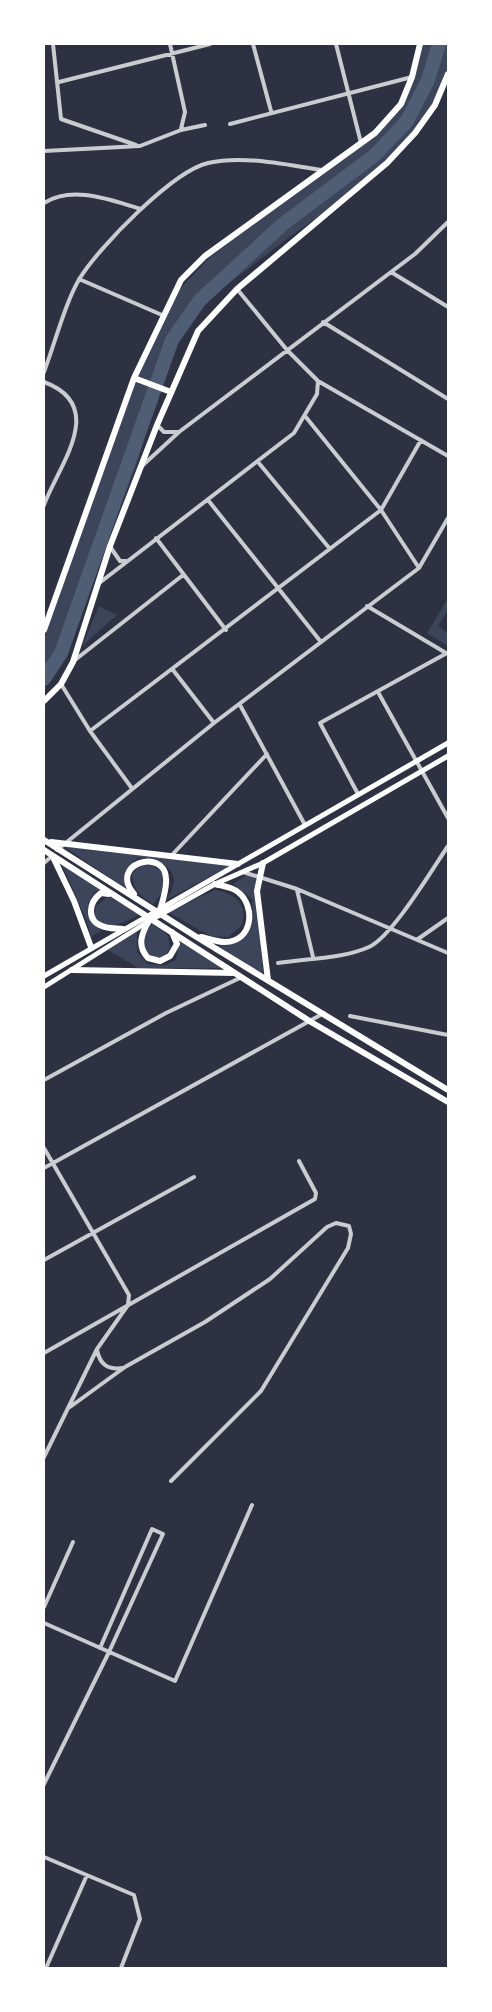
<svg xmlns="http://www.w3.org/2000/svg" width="492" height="2012" font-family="Arial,sans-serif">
<rect width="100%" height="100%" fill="#2d3142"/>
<path fill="#3c4559" d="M421 44H448C448 53 451 66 448 75 425 149 337 202 279 245 252 265 226 286 199 306L188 323 162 380 138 461 63 656 44 687V640L134 378 179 290 210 257 319 174 358 148 402 103Z
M448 598V610L438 626 448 633V646L427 633Z
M99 606 117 615 82 646Z
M63 846 232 865 166 900C186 873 164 858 137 858L126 871 125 888Z
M145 865H153L163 874 162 893 153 904C140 896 134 891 132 875L137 868Z
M63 866 101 889 95 892 88 903 91 922 102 930 91 937 87 922Z
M247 875 256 879 263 974 218 946C248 945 254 925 252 899L233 884Z
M215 890C234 893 248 903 242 925L228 937 210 936 168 912Z
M114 897 140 914C125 922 108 933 94 917L96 906 106 898Z
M154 921 168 936 170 947 165 958 153 960 143 947 145 933Z
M137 931V952L148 964 165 965 176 960 180 937 226 968H138L108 950Z"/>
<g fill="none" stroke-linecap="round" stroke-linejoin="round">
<path stroke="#4f5d75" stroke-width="14" d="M44 679 61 653 172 340 200 300 283 224 375 155 407 121 428 80 439 44"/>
<path stroke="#caccd0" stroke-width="4" d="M53 44 61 119 136 145
M170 44 185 112 181 129
M253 44 271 111
M336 44 361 143
M59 82 210 44
M230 124 412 77
M44 151 140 146 181 130 205 125
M44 203C73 185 110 200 141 209
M391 272 448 307
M79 279 162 315
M237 289 287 350 318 381 448 456
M323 322 448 399
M44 372C54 346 66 300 80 278 99 247 173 171 208 163 244 155 286 165 322 170
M44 382C109 406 58 466 44 505
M305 416 381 510 419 568
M157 425 164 432H178
M258 462 330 549
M142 466 179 432 415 254 448 222
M208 500 321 642
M156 538 226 630
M111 548 120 561H126
M98 584 294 433 317 394 318 381
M367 606 446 653
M75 660 183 575
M173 670 214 723
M61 684 90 731 131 787
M378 692 448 818
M240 705 305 825
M90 731 381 510 421 440
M358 794 320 723 447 653
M57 850 214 723 419 568 448 518
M171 856 267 754
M44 863 52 856
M243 872 297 889 448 953
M297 890 313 957
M418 939 448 918
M278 963C307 958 342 959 369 947 392 937 433 868 448 846
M350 1016 448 1035
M44 1080 166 1013 242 977
M44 1148 129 1295 128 1305 97 1349 44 1457
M44 1168 324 1013
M44 1260 194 1177
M97 1350C100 1365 108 1370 123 1368
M44 1353 315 1199 316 1193 299 1161
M70 1407 125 1367 205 1322 270 1279 327 1227 336 1223 349 1226 351 1234 348 1248 261 1391 171 1481
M44 1607 73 1542
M44 1623 175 1681 252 1505
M44 1784 109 1652 163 1534 152 1529 100 1648
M44 1857 134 1895 140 1919 121 1968
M46 1968 87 1875"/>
<path stroke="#fff" stroke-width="5" d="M44 976 448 743
M44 987 149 921 215 884 263 863 448 756"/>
<path stroke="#fff" stroke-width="6" d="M134 378 171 392
M44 630 134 378 181 280 205 256 375 133 401 104 412 77 420 44
M44 701 61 684 73 662 110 546 157 425 198 331 237 289 387 163 415 133 435 105 448 74
M44 840 195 936 448 1090
M51 842 238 864
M44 850 311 1022 448 1102
M53 857 74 901 91 947
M263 863 257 891 268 980
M109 894 101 893C89 902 86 920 102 926 108 929 117 928 123 929
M134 894C108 864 164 847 166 878 167 888 163 900 160 910
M149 921C141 934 137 946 148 958L160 961 170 956 177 944 172 932
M201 937C209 939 218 942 225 942 253 942 256 906 238 892 232 887 222 886 215 884
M72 970 235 973"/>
</g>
<rect width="492" height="2012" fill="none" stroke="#ffffff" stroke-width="90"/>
</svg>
